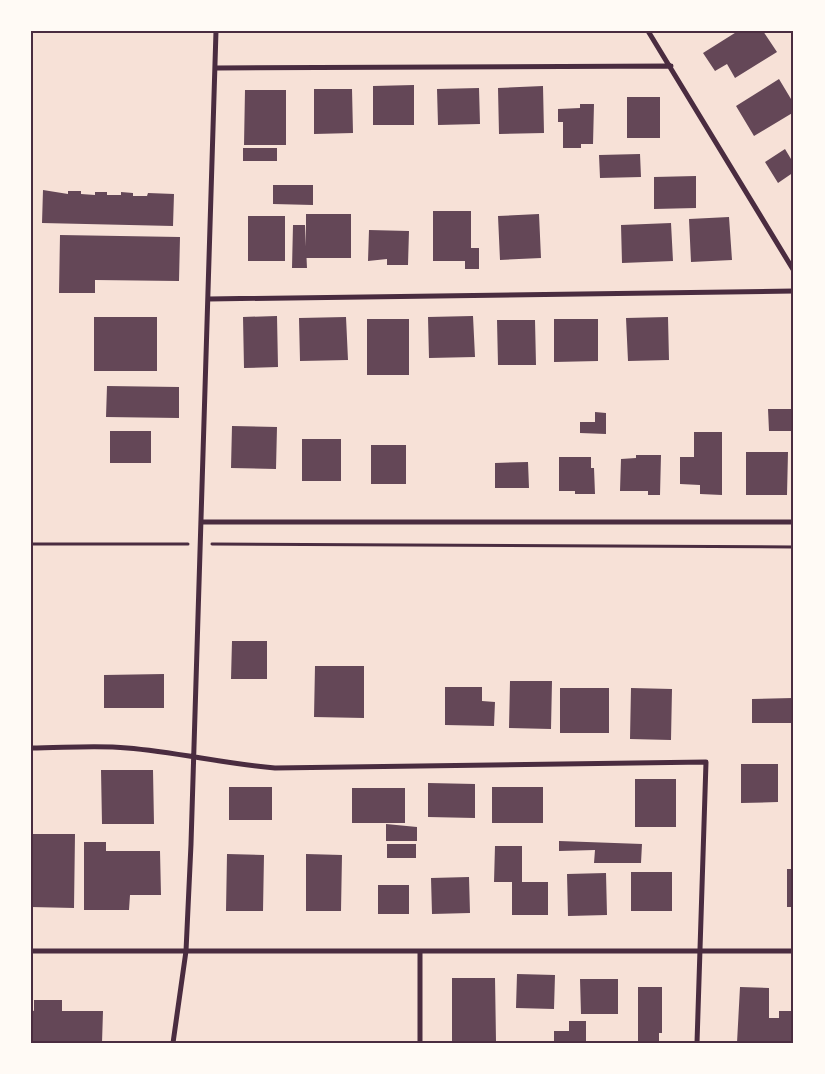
<svg xmlns="http://www.w3.org/2000/svg" width="825" height="1074" font-family="'DM Sans',sans-serif">
<rect width="100%" height="100%" fill="#f7e1d7"/>
<path fill="#644757" d="M738 31H763L777 52 735 78 727 64 715 71 703 53Z
M779 79 794 104V112L754 136 736 106Z
M414 85V125H373V86Z
M543 86 544 133 499 134 498 88Z
M479 88 480 124 438 125 437 89Z
M314 89H352L353 133 314 134Z
M245 90H286V145H244Z
M627 97H660V138H627Z
M580 104H594L593 144H581V148H563V122H558V109L580 108Z
M243 148H277V161H243Z
M785 149 794 164V172L778 183 765 162Z
M640 154 641 177 600 178 599 155Z
M696 176V208L654 209V177Z
M273 185H313V205L273 204Z
M43 190 68 194V191H81V194L95 195V192H107V195H121V192L133 193V196H147L148 193 174 194 173 226 42 223Z
M433 211H471V248H479V269H465V261H433Z
M306 214H351V258H306Z
M539 214 541 258 500 260 498 216Z
M248 216H285V261H248Z
M729 217 732 260 691 262 689 219Z
M671 223 673 261 622 263 621 225Z
M293 225H305L307 268H292Z
M369 230 409 231 408 265H387V259L368 261Z
M60 235 180 237 179 281 95 280V293H59Z
M277 316 278 367 244 368 243 317Z
M473 316 475 357 429 358 428 317Z
M94 317H157V371H94Z
M346 317 348 360 300 361 299 318Z
M668 317 669 360 628 361 626 318Z
M367 319H409V375H367Z
M554 319H598V361L554 362Z
M497 320H535L536 365H498Z
M107 386 179 387V418L106 417Z
M768 409H794V431H769Z
M595 412 606 413V434L580 433V422H595Z
M232 426 277 427 276 469 231 468Z
M110 431H151V463H110Z
M694 432H722V495L700 494V485L680 484V457H694Z
M302 439H341V481H302Z
M371 445H406V484H371Z
M746 452H788L787 495H746Z
M636 455H661L660 495H648V491H620L621 459 636 458Z
M559 457H591V468H594L595 494H575V491H559Z
M528 462 529 488H495V463Z
M232 641H267V679H231Z
M315 666H364V718L314 717Z
M164 674V708H104V675Z
M510 681H552L551 729 509 728Z
M445 687H482V701L495 702 494 726 445 725Z
M560 688H609V733H560Z
M631 688 672 689 671 740 630 739Z
M793 698 794 723H752V699Z
M741 764H778V802L741 803Z
M101 770H153L154 824H102Z
M635 779H676V827H635Z
M428 783 475 784V818L428 817Z
M229 787H272V820H229Z
M492 787H543V823H492Z
M352 788H405V823H352Z
M386 824 417 827V841H386Z
M31 834H75L74 908 31 907Z
M559 841 642 844 641 863H594L595 850 559 851Z
M84 842H106V851H160L161 895H130L129 910H84Z
M387 844H416V858H387Z
M495 846H522V882H548V915H512V882H494Z
M227 854 264 855 263 911H226Z
M306 854 342 855 341 911H306Z
M787 869H794V907H787Z
M631 872H672V911H631Z
M606 873 607 915 568 916 567 874Z
M469 877 470 913 432 914 431 878Z
M378 885H409V914H378Z
M517 974 555 975 554 1009 516 1008Z
M452 978H495L496 1041 452 1042Z
M580 979H618V1014H581Z
M638 987H662V1033H659V1043H638Z
M740 987 769 988V1018H779V1011H794V1043H737Z
M34 1000H62V1011H103L102 1043H31V1010L34 1011Z
M569 1021H586V1043H554V1031H569Z"/>
<g fill="none" stroke-linecap="round" stroke-linejoin="round">
<path stroke="#4a2c40" stroke-width="3" d="M31 544H188
M212 544 794 547"/>
<path stroke="#4a2c40" stroke-width="5" d="M648 31 794 271
M217 68 671 66
M209 299 794 291
M201 522H794
M31 748C63 748 96 745 127 748 177 752 225 764 275 768L706 762 697 1043
M31 951H794
M173 1043 186 951 191 844 216 31
M420 1043V951"/>
</g>
<rect width="825" height="1074" fill="none" stroke="#fffaf5" stroke-width="65"/>
<rect x="32" y="32" width="760" height="1010" fill="none" stroke="#4a2c40" stroke-width="2"/>
</svg>
